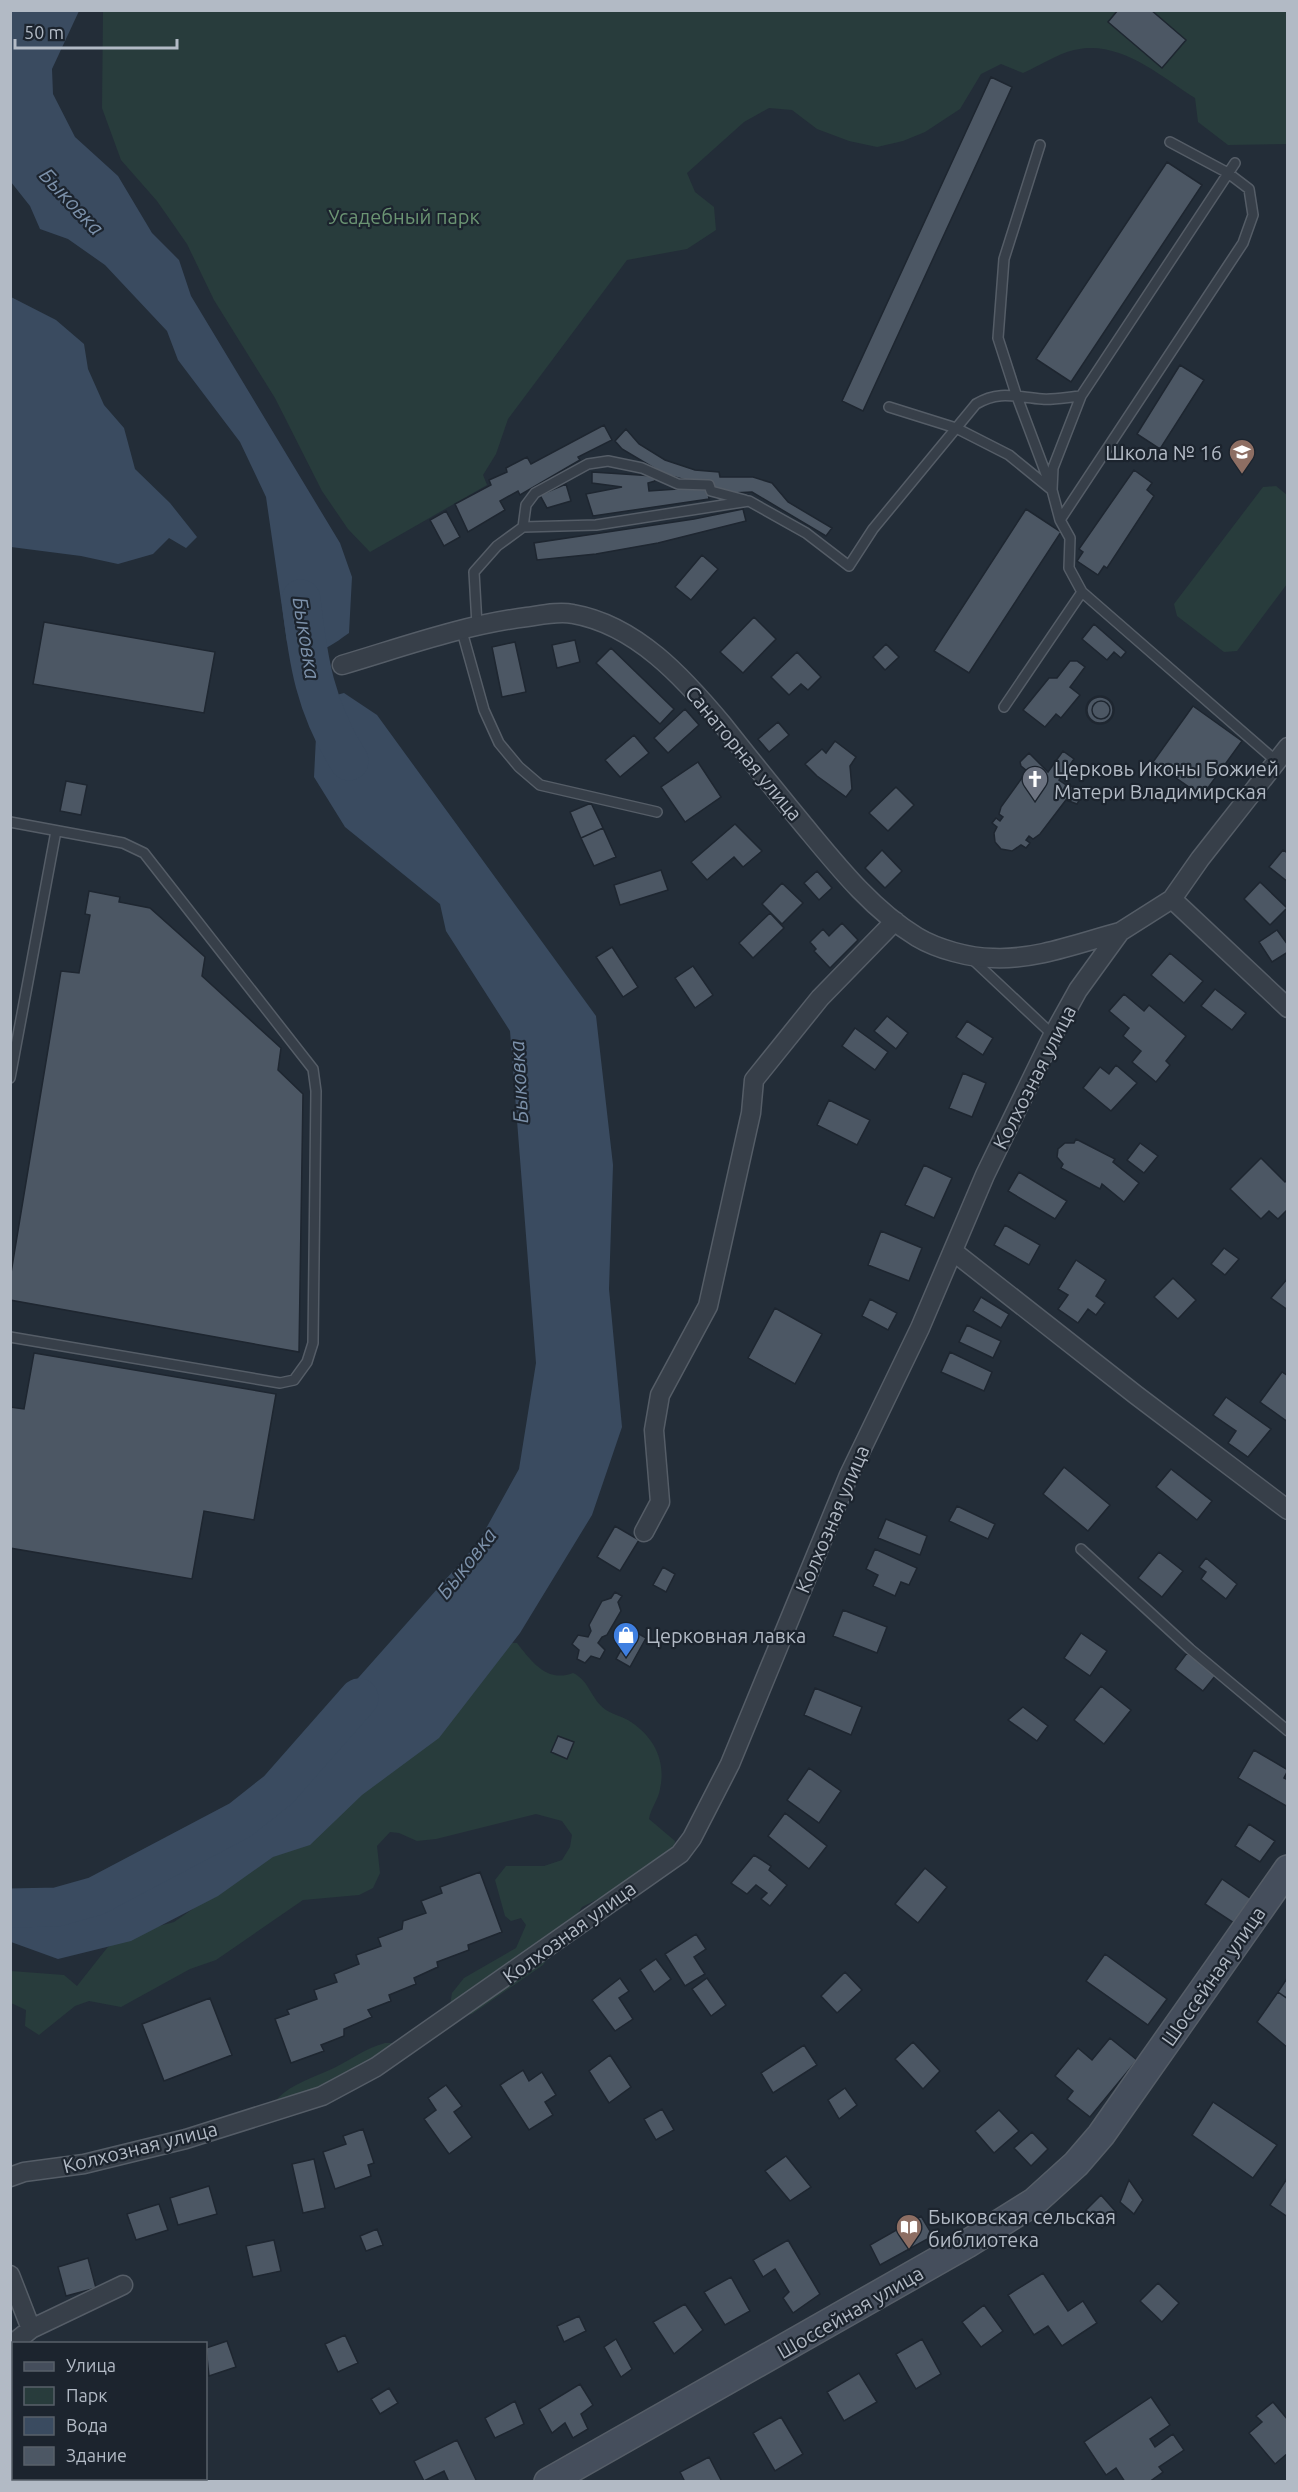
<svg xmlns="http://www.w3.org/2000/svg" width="1298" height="2492" font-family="Ubuntu,sans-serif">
<rect width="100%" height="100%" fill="#232d38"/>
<path fill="#283c3c" d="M103 11H1287V144L1228 145 1198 122 1195 98C1159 75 1119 39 1074 50 1057 54 1039 66 1023 73L1001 64 981 74 960 109 925 132 903 141 877 147 849 141 817 129 792 110 769 108 744 122 687 173 695 192 714 207 716 230 687 249 627 260 508 419 496 454 483 475 487 485 370 552 348 529 322 491 275 398 214 300 187 244 157 201 121 160 102 108Z
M1276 486 1287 495V584L1237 651 1224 652 1177 616 1174 604 1263 487Z
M507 1643H517C532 1662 547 1683 573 1673 590 1681 591 1700 606 1710 614 1715 624 1717 631 1722 655 1738 666 1762 660 1789 658 1801 651 1807 649 1819L675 1841 673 1861 582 1907 543 1965 472 2014 455 2018 449 2011 452 1993 464 1978 516 1948 526 1925 521 1918 511 1921 505 1916 495 1880 506 1866H544L562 1860 570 1847 572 1835 562 1821 536 1814 436 1839 417 1841 399 1833 390 1832 377 1846 380 1873 373 1888 359 1895 303 1900 216 1960 190 1969 121 2007 89 2001 75 2006 39 2035 25 2026 26 2010 11 2003V1971L64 1975 77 1986 107 1948 123 1936 174 1922 200 1904Z
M385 2043H396L404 2050 281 2109 277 2099C291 2084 315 2077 334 2068 352 2059 366 2048 385 2043Z"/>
<path fill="#3a4b60" d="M11 10 79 11 52 69 53 94 75 137 118 176 152 233 179 260 191 296 340 543 352 577 349 633C325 650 313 660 287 642L266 497 240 442 178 360 167 331 105 265 68 239 40 229 30 206 11 182Z
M11 297 56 320 84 344 88 369 104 405 124 428 135 469 170 503 197 537 186 548 169 538 153 554 118 564 81 556 11 547Z
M344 693 377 715 596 1016 613 1165 609 1289 622 1427 592 1515 520 1633 439 1738 362 1795 310 1845 273 1857 218 1896 131 1941 58 1959 11 1942V1917L104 1905 276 1814 306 1774 351 1686 478 1543 519 1469 536 1363 510 1031 446 931 440 904 345 827 314 777 316 737 329 697Z"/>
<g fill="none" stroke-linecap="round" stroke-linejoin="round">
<path stroke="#3a4b60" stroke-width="39" d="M301 599C308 661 315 707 349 761
M10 1908 57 1907 96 1896 240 1820 278 1790 359 1698"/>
</g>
<path fill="#4c5764" stroke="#1e2630" stroke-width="1.5" d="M1118 10H1151L1186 40 1162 68 1108 22Z
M991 77 1012 87 863 411 842 401Z
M1167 162 1202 185 1071 382 1036 359Z
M1180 365 1204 380 1160 449 1137 434Z
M604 425 612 440 578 457 580 460 520 495 518 491 500 501 505 510 468 532 455 504 491 485 489 480 507 472 506 468 527 457 531 464Z
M626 429 639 444 665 460 695 470 719 472 720 477H753L772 483 788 502 832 528 826 536 752 492 732 493 664 474 622 449 615 441Z
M1134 470 1152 483 1147 490 1154 496 1107 568 1104 566 1098 575 1077 561 1083 552 1079 549Z
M592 472 654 476 655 481 648 483 649 491 707 487 709 499 593 516 586 494 622 487 592 483Z
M566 484 571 501 547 508 540 495Z
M743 509 746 521 658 543 596 554 537 560 534 543 694 519Z
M1026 509 1061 532 969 673 934 651Z
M446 511 460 537 444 546 430 520Z
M702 555 718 569 691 600 675 587Z
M754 617 776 639 743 673 720 652Z
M44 622 215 652 204 713 33 684Z
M1094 624 1126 652 1121 658 1114 652 1107 660 1082 639Z
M575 640 580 662 557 668 552 645Z
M515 642 526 692 502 697 492 647Z
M886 644 899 657 885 670 873 657Z
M611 648 674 709 660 724 596 663Z
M797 652 821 677 808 690 801 684 789 695 771 677Z
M1070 661H1077L1085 667 1070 687 1080 695 1061 718 1056 714 1045 727 1023 710 1049 678H1057Z
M1086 710a14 14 0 1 1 28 0a14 14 0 1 1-28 0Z
M1087 710a13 13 0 1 1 26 0a13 13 0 1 1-26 0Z
M1092 710a9 9 0 1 1 18 0a9 9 0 1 1-18 0Z
M1193 706 1242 741 1202 796 1153 762Z
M685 709 699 725 668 753 654 738Z
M778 722 789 735 769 752 758 739Z
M634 735 649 753 620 777 605 760Z
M835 741 856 757 850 766 852 789 846 797 817 776 805 764 822 749 826 753Z
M1063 751 1074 759 1059 780 1069 787 1074 786 1082 792V796L1077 804 1066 800 1040 834 1033 839 1029 836 1026 840 1030 843 1026 848 1021 845 1012 851 1001 849 995 842 994 833 997 827 992 823 996 818 1000 821 1003 817 999 814 1001 807 1027 771 1021 766 1020 762 1029 753 1048 772Z
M698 762 721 797 685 822 661 787Z
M66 781 87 785 81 815 60 811Z
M896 787 914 805 888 831 869 813Z
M591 803 603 828 581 838 570 812Z
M735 824 762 851 743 867 734 857 707 880 691 862Z
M603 828 616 857 594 866 581 838Z
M882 850 902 871 885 888 865 868Z
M1283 850 1288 853V882L1269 867Z
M661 870 668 890 620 905 614 885Z
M817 871 832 888 819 900 804 883Z
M1260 882 1287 908 1270 925 1244 899Z
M782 883 803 903 782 924 762 904Z
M89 891 120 897 119 902 150 908 205 957 202 976 281 1048 278 1070 303 1094 299 1352 10 1300V1279L61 971 79 973 90 915 85 914Z
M770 913 784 928 753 958 739 943Z
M842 923 858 940 830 968 814 951 816 949 810 942 823 929 829 936Z
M1277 930 1288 945V952L1272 962 1259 942Z
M612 947 638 987 623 997 596 957Z
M1170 953 1203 981 1184 1003 1151 975Z
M693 966 713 995 695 1008 675 978Z
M1215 989 1246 1013 1232 1030 1201 1006Z
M1124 994 1144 1011 1149 1005 1186 1036 1166 1061 1170 1065 1156 1082 1132 1062 1141 1051 1123 1036 1129 1028 1109 1011Z
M887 1016 908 1033 896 1049 874 1031Z
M967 1021 993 1038 983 1055 956 1037Z
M855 1028 888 1052 875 1070 842 1046Z
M1116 1065 1137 1083 1111 1111 1083 1088 1100 1067 1109 1074Z
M963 1073 986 1083 972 1117 949 1108Z
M829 1100 870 1120 857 1145 817 1125Z
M1076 1139 1115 1159 1113 1162 1139 1183 1124 1202 1102 1184 1100 1189 1061 1168 1063 1164 1057 1157 1058 1149 1065 1143H1074Z
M1140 1143 1158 1156 1144 1173 1127 1160Z
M1261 1158 1285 1182 1288 1179V1209L1278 1219 1269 1211 1261 1219 1230 1189Z
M924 1165 952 1178 934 1218 905 1205Z
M1019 1172 1067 1201 1055 1219 1008 1191Z
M1005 1225 1040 1245 1029 1265 994 1245Z
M881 1231 922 1248 909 1281 868 1265Z
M1224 1248 1239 1259 1225 1275 1211 1264Z
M1076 1260 1106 1280 1096 1296 1105 1303 1096 1315 1088 1309 1078 1323 1058 1309 1068 1295 1058 1289Z
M1173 1278 1196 1300 1178 1319 1154 1297Z
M1288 1278V1310L1271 1298Z
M981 1297 1009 1314 1001 1328 973 1311Z
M870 1299 897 1313 888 1330 862 1316Z
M775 1308 822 1334 795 1384 748 1358Z
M967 1325 1001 1341 993 1358 959 1342Z
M950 1352 992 1372 984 1391 941 1372Z
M34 1353 276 1394 254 1520 204 1511 192 1579 10 1548V1407L24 1409Z
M1282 1372 1288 1376V1422L1260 1402Z
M1226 1397 1271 1429 1248 1457 1228 1443 1236 1431 1213 1415Z
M1064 1467 1110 1505 1088 1531 1043 1494Z
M1171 1469 1212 1501 1197 1520 1156 1487Z
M957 1506 995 1524 988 1539 949 1521Z
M886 1519 927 1536 920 1555 878 1538Z
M615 1526 639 1540 620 1571 597 1557Z
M875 1549 917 1568 909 1585 901 1582 895 1596 873 1586 878 1575 866 1569Z
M1159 1552 1183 1571 1162 1597 1138 1578Z
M1206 1558 1237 1584 1226 1599 1201 1579 1206 1572 1199 1567Z
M663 1567 675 1574 666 1592 653 1585Z
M615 1592 622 1596 618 1602 621 1611 607 1635 602 1637 598 1643 605 1650 600 1659 591 1656 585 1663 577 1659 579 1650 572 1644 578 1635 588 1637 591 1631 589 1625 602 1601 611 1598Z
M843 1610 887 1627 877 1653 833 1636Z
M632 1630 646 1638 630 1667 616 1659Z
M1081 1633 1107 1651 1090 1676 1064 1658Z
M1187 1653 1216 1675 1203 1691 1175 1669Z
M1101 1686 1131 1710 1104 1744 1074 1720Z
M815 1688 862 1707 851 1735 804 1715Z
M1023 1707 1048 1726 1037 1741 1008 1720Z
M558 1736 574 1742 567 1759 551 1752Z
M1254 1750 1288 1770 1284 1778 1288 1780V1807L1238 1778Z
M809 1768 841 1791 819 1823 787 1800Z
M785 1813 827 1846 809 1869 768 1836Z
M1249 1824 1275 1841 1260 1862 1235 1846Z
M754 1855 771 1866 769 1870 787 1885 770 1906 761 1899 767 1893 756 1885 747 1894 731 1883Z
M925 1868 947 1887 918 1923 895 1904Z
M480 1872 502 1932 468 1945 469 1950 437 1962 438 1967 414 1978 416 1984 389 1995 391 2001 368 2010 372 2017 344 2029V2036L321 2045 324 2051 291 2063 275 2019 289 2014 287 2010 317 1999 314 1990 337 1982 334 1974 359 1964 356 1955 381 1946 378 1938 402 1929 403 1921 426 1913 421 1901 442 1893 440 1887Z
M1222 1879 1254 1901 1237 1925 1205 1904Z
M696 1934 706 1949 694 1957 705 1974 685 1986 665 1954Z
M1105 1954 1167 1999 1148 2025 1086 1981Z
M656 1959 671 1979 654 1992 640 1970Z
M845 1972 862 1990 837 2013 821 1996Z
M1288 1977V1999L1278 1992Z
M620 1978 629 1991 619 1998 633 2019 615 2031 592 2000Z
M707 1978 726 2005 711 2016 692 1989Z
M1278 1992 1288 1999V2048L1257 2022Z
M210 1998 232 2055 164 2081 142 2024Z
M1110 2038 1137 2060 1090 2117 1067 2099 1073 2091 1055 2076 1078 2048 1092 2060Z
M913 2042 940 2071 923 2089 895 2059Z
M804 2045 817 2065 773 2093 761 2073Z
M610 2055 631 2087 609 2103 589 2071Z
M523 2070 529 2081 542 2072 556 2095 545 2102 553 2115 529 2130 500 2085Z
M446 2085 462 2106 454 2112 472 2137 449 2154 424 2119 436 2110 428 2098Z
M845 2088 857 2105 839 2119 828 2100Z
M1213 2102 1277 2145 1253 2178 1192 2135Z
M662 2109 674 2130 656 2140 644 2119Z
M999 2110 1019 2131 994 2153 975 2131Z
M363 2129 374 2163 368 2165 371 2176 335 2189 323 2152 346 2144 343 2136Z
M1032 2132 1048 2149 1031 2166 1014 2148Z
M786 2156 811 2187 790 2201 765 2171Z
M314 2159 325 2208 303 2213 292 2164Z
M1288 2177V2217L1270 2205Z
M1129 2180 1143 2200 1134 2214 1120 2202Z
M209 2186 217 2214 178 2225 170 2198Z
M1101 2195 1116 2212 1102 2228 1086 2210Z
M159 2204 168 2230 136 2240 127 2214Z
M921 2216 933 2236 880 2265 870 2245Z
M377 2229 383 2245 366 2251 360 2236Z
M274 2240 281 2271 253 2277 246 2246Z
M788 2240 820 2294 793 2313 783 2298 789 2292 775 2269 763 2277 753 2260Z
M88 2258 96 2288 66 2296 58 2267Z
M1043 2273 1068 2311 1083 2301 1097 2323 1062 2346 1048 2326 1034 2335 1008 2295Z
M731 2277 750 2311 725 2325 704 2292Z
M1158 2283 1179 2303 1162 2322 1140 2301Z
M685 2304 703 2330 674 2354 653 2322Z
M984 2305 1003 2331 981 2347 962 2322Z
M579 2316 586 2331 564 2342 557 2326Z
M345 2335 358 2363 338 2372 325 2344Z
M616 2339 632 2369 621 2377 604 2347Z
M922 2339 941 2374 916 2389 896 2354Z
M227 2341 236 2367 209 2376 206 2348Z
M859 2373 877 2402 844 2421 827 2392Z
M580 2384 593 2405 581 2414 588 2429 573 2438 565 2423 552 2433 539 2409Z
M389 2388 398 2403 380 2414 371 2399Z
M1151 2397 1170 2425 1150 2439 1155 2447 1173 2434 1184 2450 1159 2467 1163 2472 1149 2482H1125L1116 2468 1106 2475 1084 2442Z
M515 2401 524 2424 495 2438 485 2418Z
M1273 2402 1288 2420V2453L1275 2464 1249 2433 1262 2422 1256 2416Z
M781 2417 803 2454 775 2471 753 2433Z
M457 2440 477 2482H449L444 2471 424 2481 414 2461Z
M709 2457 722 2482H685L680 2472Z"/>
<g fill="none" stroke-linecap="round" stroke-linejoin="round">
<g stroke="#555d67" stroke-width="12">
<path id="lane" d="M1235 163 1081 396 1053 468 1052 490 1060 520 1070 538 1069 568 1082 592 1276 761
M889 407 956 428 1009 455 1052 490 1016 394 998 338 1004 259 1040 145
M1060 520 1243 243 1253 215 1249 189 1228 173 1170 142
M523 527 526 505 535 493 588 464 608 461 642 468 678 484 709 485 711 491 745 500
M477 625 474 572 497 546 523 527 596 525 749 501 806 533 849 566 873 529 976 404C999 390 1016 397 1042 399 1054 400 1068 397 1081 396
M463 635 484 710 499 743 519 767 540 785 657 812
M1004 707 1082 592
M10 822 123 843 144 853 313 1069 316 1091 313 1343 307 1362 294 1380 280 1383 10 1337
M971 958 1053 1035
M10 1078 56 831
M1081 1549 1190 1649 1288 1731"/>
</g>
<g stroke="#555d67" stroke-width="21">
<path id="street" d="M342 665C403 647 463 625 527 617 541 615 559 611 573 614 636 625 684 678 723 725 749 758 775 790 802 823 836 864 871 909 917 937 937 949 970 958 993 958 1036 960 1079 943 1120 932
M1172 899 1288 1008
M954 1252 1136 1395 1288 1510
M644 1532 660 1502 654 1430 660 1395 708 1306 751 1113 754 1080 820 998 895 921
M10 2177 24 2172 84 2164 186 2139 322 2096 376 2067 680 1854 692 1838 730 1764 849 1475 920 1328 985 1175 1053 1035 1078 990 1120 932 1172 899 1200 859 1288 747
M10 2275 31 2329 10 2346
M31 2329 123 2285"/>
</g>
<g stroke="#555d67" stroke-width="30">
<path id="secondary" d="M548 2482 967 2244 1034 2202 1076 2164 1101 2135 1288 1869"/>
</g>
<use href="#lane" stroke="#373f49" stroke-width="9"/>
<use href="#street" stroke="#373f49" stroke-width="18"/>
<use href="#secondary" stroke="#454e5c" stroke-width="27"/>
</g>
<defs>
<g id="school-pin" transform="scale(1.35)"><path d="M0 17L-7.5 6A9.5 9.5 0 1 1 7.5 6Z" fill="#8d6e63" stroke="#1c242e"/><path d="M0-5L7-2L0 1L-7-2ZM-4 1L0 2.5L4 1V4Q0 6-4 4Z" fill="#fff"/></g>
<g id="church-pin" transform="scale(1.35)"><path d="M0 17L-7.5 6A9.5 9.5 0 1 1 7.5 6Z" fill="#6b7280" stroke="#1c242e"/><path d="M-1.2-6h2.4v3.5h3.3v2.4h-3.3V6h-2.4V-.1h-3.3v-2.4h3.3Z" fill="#fff"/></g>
<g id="shop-pin" transform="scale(1.35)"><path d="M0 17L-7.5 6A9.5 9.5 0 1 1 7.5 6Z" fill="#3f7fe0" stroke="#1c242e"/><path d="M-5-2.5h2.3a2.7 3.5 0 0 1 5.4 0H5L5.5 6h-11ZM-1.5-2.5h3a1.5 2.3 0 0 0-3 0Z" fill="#fff"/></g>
<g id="library-pin" transform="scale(1.35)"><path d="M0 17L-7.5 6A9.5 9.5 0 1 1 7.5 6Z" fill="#8d6e63" stroke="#1c242e"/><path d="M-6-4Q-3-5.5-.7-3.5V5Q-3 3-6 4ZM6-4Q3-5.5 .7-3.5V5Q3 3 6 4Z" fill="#fff"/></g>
</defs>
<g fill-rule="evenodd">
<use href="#school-pin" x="1242" y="452"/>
<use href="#church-pin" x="1035" y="779"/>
<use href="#shop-pin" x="626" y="1635"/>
<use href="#library-pin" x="909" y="2227"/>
</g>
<g text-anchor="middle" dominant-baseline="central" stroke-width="4.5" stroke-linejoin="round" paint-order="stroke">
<g font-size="20" fill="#6b9473" stroke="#1c242e">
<text x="404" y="216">Усадебный парк</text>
</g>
<g font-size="20" fill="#b2bac5" stroke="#1c242e" text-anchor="start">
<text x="1222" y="452" text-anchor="end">Школа № 16</text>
<text x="1054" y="768">Церковь Иконы Божией<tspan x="1054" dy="23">Матери Владимирская</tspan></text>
<text x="646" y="1635">Церковная лавка</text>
<text x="928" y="2216">Быковская сельская<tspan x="928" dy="23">библиотека</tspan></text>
</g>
<g font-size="20" fill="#b2bac5" stroke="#1c242e">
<text transform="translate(744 753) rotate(50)">Санаторная улица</text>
<text transform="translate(1034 1077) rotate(-63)">Колхозная улица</text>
<text transform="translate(832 1519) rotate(-67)">Колхозная улица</text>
<text transform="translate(569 1932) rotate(-36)">Колхозная улица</text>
<text transform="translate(1213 1976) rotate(-55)">Шоссейная улица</text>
<text transform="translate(140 2147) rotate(-14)">Колхозная улица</text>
<text transform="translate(850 2312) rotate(-30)">Шоссейная улица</text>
</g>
<g font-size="21" font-style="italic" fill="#7c91aa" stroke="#1c242e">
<text transform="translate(72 201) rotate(47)">Быковка</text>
<text transform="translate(307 638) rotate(81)">Быковка</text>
<text transform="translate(518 1082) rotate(-93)">Быковка</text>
<text transform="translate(466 1563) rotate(-52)">Быковка</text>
</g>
</g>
<rect width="1298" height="2492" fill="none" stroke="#b2bac5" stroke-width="24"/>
<rect x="12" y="2342" width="195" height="138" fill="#1c242e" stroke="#58606a" stroke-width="1.5"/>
<rect x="24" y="2362" width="30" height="9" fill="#454e5c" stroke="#58606a" stroke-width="1.5"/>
<text x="66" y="2372" font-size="18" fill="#b2bac5">Улица</text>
<rect x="24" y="2387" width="30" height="18" fill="#283c3c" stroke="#58606a" stroke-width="1.5"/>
<text x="66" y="2402" font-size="18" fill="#b2bac5">Парк</text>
<rect x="24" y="2417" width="30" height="18" fill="#3a4b60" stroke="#58606a" stroke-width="1.5"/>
<text x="66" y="2432" font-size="18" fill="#b2bac5">Вода</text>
<rect x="24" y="2447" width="30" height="18" fill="#4c5764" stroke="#58606a" stroke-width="1.5"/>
<text x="66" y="2462" font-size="18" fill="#b2bac5">Здание</text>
<path d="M15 39v9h162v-9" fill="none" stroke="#b2bac5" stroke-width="3"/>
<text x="24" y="39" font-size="18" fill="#b2bac5" stroke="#1c242e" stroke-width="4.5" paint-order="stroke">50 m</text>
</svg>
